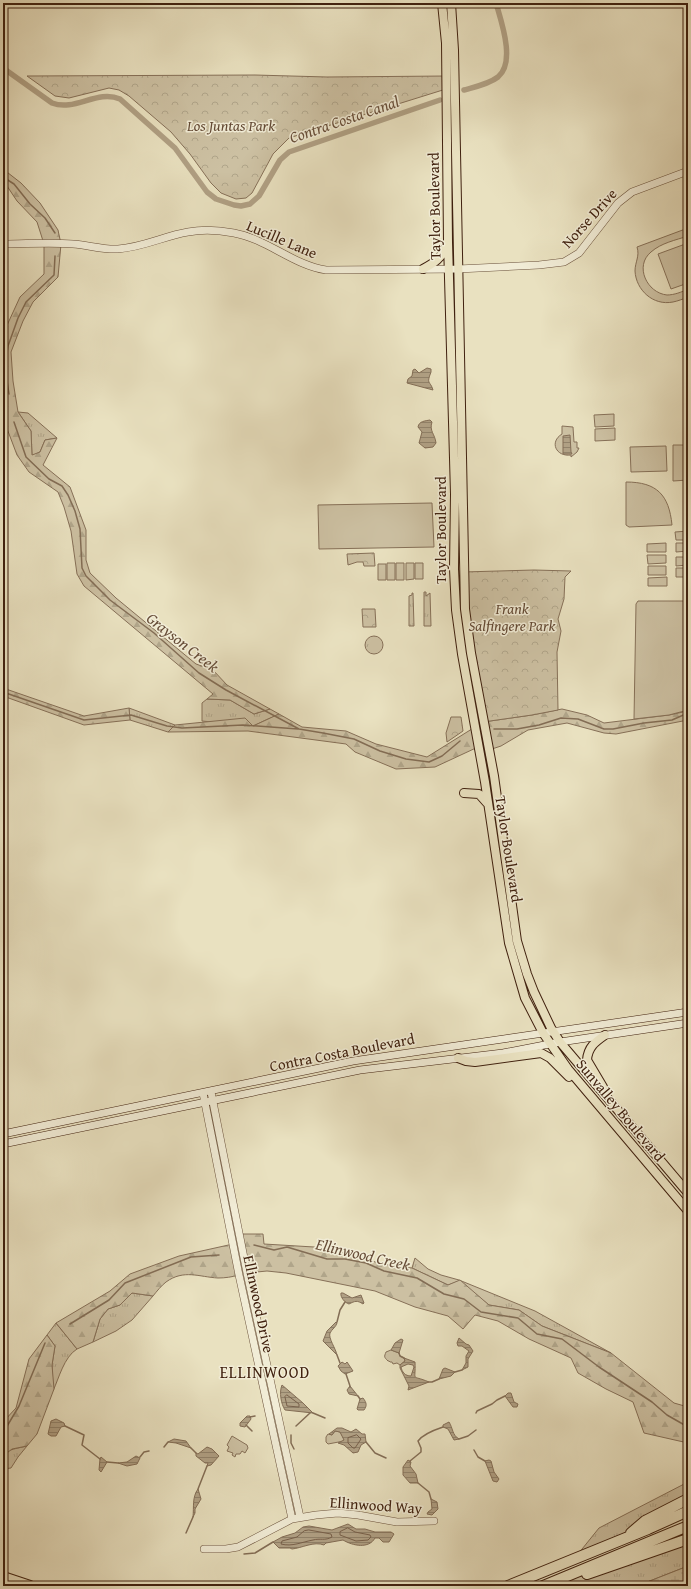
<svg xmlns="http://www.w3.org/2000/svg" width="691" height="1589" font-family="'Gentium Book Plus',serif">
<defs>
<pattern id="grass-tufts" width="24" height="20" patternUnits="userSpaceOnUse"><rect width="24" height="20" fill="#ccc0a2"/><path d="M3 7l-1-3M5 7V3M7 7l1-3M15 17l-1-3M17 17v-4M19 17l1-3" fill="none" stroke="#b0a58a"/></pattern>
<pattern id="forest-firs" width="22" height="20" patternUnits="userSpaceOnUse"><rect width="22" height="20" fill="#ccc0a2"/><path d="M5 1l3.5 6h-7zM16 11l3.5 6h-7z" fill="#b0a58a"/></pattern>
<pattern id="wetland-marsh" width="20" height="14" patternUnits="userSpaceOnUse"><rect width="20" height="14" fill="#ccc0a2"/><path d="M1 5h8M5 5V1M11 12h8M15 12V8" fill="none" stroke="#b0a58a"/></pattern>
<pattern id="park-crowns" width="20" height="18" patternUnits="userSpaceOnUse"><rect width="20" height="18" fill="#ccc0a2"/><path d="M2 6a3 3 0 1 1 6 0M12 15a3 3 0 1 1 6 0" fill="none" stroke="#b0a58a"/></pattern>
<pattern id="water-rules" width="6" height="5" patternUnits="userSpaceOnUse"><rect width="6" height="5" fill="#b0a084"/><path d="M0 2.5h6" fill="none" stroke="#91826a"/></pattern>
</defs>
<rect width="100%" height="100%" fill="#e9e1c0"/>
<filter id="stains"><feTurbulence type="fractalNoise" baseFrequency=".005" numOctaves="4"/><feColorMatrix values="0 0 0 0 .2 0 0 0 0 .09 0 0 0 0 .02 0 0 0 .5 -.17"/></filter>
<radialGradient id="worn" r=".72"><stop offset=".6" stop-color="#630" stop-opacity="0"/><stop offset="1" stop-color="#630" stop-opacity=".3"/></radialGradient>
<path fill="url(#grass-tufts)" stroke="#867058" d="M18 412 28 413 57 438 45 440 40 452 32 456 31 431Z
M424 592H426V596L430 593 431 626H424Z
M412 593H413L414 626H409V596L412 595Z
M365 645a9 9 0 1 1 18 0a9 9 0 1 1-18 0Z
M207 699 230 700 254 714 270 709 279 714 253 726 202 721V703Z
M129 708 175 725 168 732 130 720Z
M415 1258 428 1269 441 1275 459 1280 535 1311 611 1353 542 1326 519 1310 489 1305 459 1281 448 1285 412 1268Z
M132 1293 153 1296 132 1320 116 1331 93 1342 100 1319 108 1309 120 1305Z
M56 1323 77 1349C64 1357 59 1378 53 1391L52 1365 55 1346 47 1335Z
M27 1446 18 1457 11 1468 3 1469C3 1465 2 1459 3 1456 6 1449 20 1448 27 1446Z
M688 1482V1499L625 1538 574 1559 599 1528Z
M688 1539V1566L637 1586H543Z"/>
<path fill="url(#forest-firs)" stroke="#867058" d="M3 169 21 183 40 203 58 230 61 244 58 277 33 302 23 321 11 352 13 381 18 412 31 431 32 455 40 452 45 440 57 438 43 465 70 487 86 530V560L90 573 116 598 196 664 213 670 227 685 270 709 254 714 230 700 207 699 213 694 84 586 77 574 71 531 64 507 58 492 29 472 17 455 3 418V334L20 297 44 274V244L37 222 17 201 7 186 3 184Z
M3 688 84 716 129 708 130 720 84 725 3 696Z
M562 709 587 715 604 723 669 715 688 711V720L616 734 604 733 567 723 528 730 501 746 489 750 483 722 532 715Z
M279 714 302 727 346 731 376 744 427 757 475 727 478 747 435 767 396 769 355 752 346 744 248 731 168 732 175 725 245 718 253 726Z
M239 1234H263L264 1244 314 1247 324 1251 345 1253 382 1264 412 1268 448 1285 460 1280 489 1305 519 1310 542 1326 611 1353 674 1403 688 1407V1443L644 1433 633 1402 606 1389 578 1373 571 1358 529 1339 498 1321 475 1315 463 1329 448 1316 415 1307 375 1291 286 1273 267 1271 247 1273Z
M233 1244 239 1275C232 1277 225 1278 218 1278 199 1277 184 1269 166 1282 161 1286 157 1291 153 1296L132 1293 120 1305 108 1309 100 1319 93 1342 77 1349 56 1323 110 1291 130 1274 179 1256Z
M47 1335 55 1346 52 1365 54 1389 37 1434 27 1446 12 1449 3 1456V1422L16 1408 29 1359Z"/>
<path fill="url(#wetland-marsh)" stroke="#867058" d="M688 1566V1586H637Z"/>
<path fill="url(#park-crowns)" stroke="#867058" d="M255 75 327 77 446 76V89L289 138 273 154 252 193 246 198 236 199 221 193 211 183 190 154 171 132 129 96 119 90 109 88 69 98 55 96 27 76Z
M374 553 375 566H364L363 562H357L348 565 347 554Z
M534 570 571 571 565 577 564 599 558 619 561 631 557 652 558 710 532 715 483 722 463 572Z
M362 609H375L376 627H363Z
M451 717H461L463 731 447 742 446 733Z"/>
<path fill="#ccc0a2" stroke="#867058" d="M688 228V236C676 240 661 243 651 252 634 266 647 293 667 295 674 295 682 292 688 289V297C683 299 678 301 673 302 653 306 636 290 635 271 635 262 640 256 637 247Z
M688 243V283L671 289 658 254Z
M614 414V426L595 427 594 415Z
M562 426 573 427 574 442H577V448H579L577 452 571 457V455C556 457 549 442 562 434Z
M615 428V440L595 441V429Z
M673 445H688V480L673 481Z
M666 446 667 471 631 472 630 447Z
M626 482C657 482 669 495 672 525L629 527 626 525Z
M432 503 434 547 319 549 318 505Z
M688 531V540H676L675 532Z
M666 543V552H647V544Z
M676 543H688V551L676 552Z
M647 555H666V563L648 564Z
M676 557H688V565L676 566Z
M387 563H395V580H387Z
M396 563H404V580H396Z
M406 563H414V579L406 580Z
M415 563H423V579H415Z
M378 564H386V580H378Z
M648 566H666V575H648Z
M676 568H688V577H676Z
M667 577V586H648V578Z
M638 601H688V710L669 715 634 719 636 604Z
M391 1350 399 1353 400 1356 404 1358 405 1361 400 1365 397 1363 393 1364 392 1362H390L389 1361H388C384 1357 384 1357 386 1352Z
M335 1431 340 1432 344 1439V1441L328 1444 326 1442V1437L328 1434 332 1435Z
M232 1436 247 1445 248 1448 245 1453 242 1451 240 1454H236L235 1457 232 1455 233 1453 227 1451 229 1447 227 1445Z"/>
<path fill="url(#water-rules)" stroke="#836d55" fill-rule="evenodd" d="M427 368 431 369V372C426 385 430 380 433 390L407 383 408 379 412 376 413 370 415 369 419 373Z
M684 396H688V416H685Z
M430 420 432 422C429 431 435 434 436 443L433 447 425 448 419 443 422 432 418 427C419 421 425 421 430 420Z
M570 435 571 452 572 454H563V436Z
M341 1293H343L352 1298 361 1295 364 1303 363 1304C357 1300 355 1301 349 1304 345 1303 340 1297 341 1293Z
M336 1322 337 1323C336 1327 332 1329 330 1333 328 1338 336 1349 337 1355L323 1341 327 1331Z
M459 1338 466 1344 469 1345 473 1351 468 1359V1367L462 1370 466 1363V1356L469 1351 462 1346H458L457 1343Z
M401 1339 403 1340 399 1353 391 1350 395 1343Z
M404 1358 415 1362C416 1383 410 1374 429 1382L408 1390 409 1386 400 1368V1365L405 1361ZM408 1364 413 1365 414 1367 411 1376C405 1376 402 1372 401 1367Z
M342 1362 345 1364 347 1362 353 1371 345 1374 341 1371 338 1366Z
M445 1368 455 1372 451 1376 439 1379 443 1369Z
M282 1385 303 1403 313 1413 285 1410C281 1404 279 1392 282 1385Z
M350 1386 358 1396 349 1394 347 1390Z
M508 1393H511L514 1402 518 1404 517 1407H513L505 1396Z
M363 1398C367 1403 367 1406 364 1410H358L357 1409 360 1399Z
M247 1416H250L251 1419 245 1427 240 1426V1423Z
M56 1419 64 1423 65 1426 61 1427 56 1436H51L48 1434 51 1421Z
M449 1422C453 1428 452 1435 459 1439L454 1440 448 1429 443 1427V1425Z
M337 1428H342L351 1432 356 1429 362 1434H365L366 1442 361 1445 358 1452 353 1453 344 1445 338 1443 344 1440 340 1432 335 1431 332 1435 329 1434Z
M174 1439 186 1441 191 1448 176 1443 168 1442Z
M207 1447 212 1449 219 1456 211 1465 207 1466 208 1463H205L196 1456V1453L198 1454Z
M136 1456 140 1458 137 1464 127 1466 118 1463 127 1462Z
M101 1457 107 1462 101 1472 99 1470 100 1459Z
M408 1460 411 1462 410 1466 416 1474 418 1483H410L403 1475V1467Z
M489 1460 491 1461 494 1472 499 1479 497 1482 493 1481 485 1461Z
M198 1489 201 1499 195 1509V1513L193 1517C194 1507 192 1497 198 1489Z
M431 1499 437 1502 438 1509 432 1515 427 1514 428 1512 432 1509Z
M348 1524 356 1529H365L375 1532H391L394 1534 389 1542H383L379 1538H375C369 1549 353 1546 343 1540L326 1543 324 1545C314 1541 302 1548 292 1549L290 1548H279L273 1542 282 1537 295 1533 303 1527 309 1526 332 1530Z"/>
<g fill="none" stroke-linecap="round" stroke-linejoin="round">
<path stroke="#78604a" stroke-width="1" d="M287 1395 299 1404V1407L287 1406 285 1397Z
M357 1435 361 1439 355 1448H353L348 1443V1438Z
M348 1528 355 1532 370 1535 371 1537 368 1540 356 1541 340 1535V1532Z
M309 1530 331 1534 332 1537C325 1541 320 1538 313 1540 302 1542 292 1547 281 1544L282 1541 297 1537 304 1531Z"/>
<path stroke="#836d55" stroke-width="1.5" d="M3 177 14 184 30 204 45 218 55 233
M9 394 5 367 8 346 18 318 26 302 54 275 55 256
M14 422 26 457 49 479 62 486 68 495 75 511 80 529 82 568 86 576 110 600 154 633 199 673 226 690 299 729 323 733 354 739 380 751 406 759 429 762 442 756 460 741
M3 692 84 720 131 715 167 726 182 728 243 725 298 729
M494 729H517L539 725 561 718 578 719 604 729H613L644 723 672 720 688 713
M254 1245 274 1250 287 1247 327 1259H345L366 1263 384 1271 417 1278 444 1294 464 1299 481 1312 518 1318 537 1334 562 1339 599 1367 652 1402 667 1415 688 1427
M337 1322 340 1310 345 1302
M70 1324 109 1300 125 1283 191 1257 219 1255
M399 1353 400 1356 404 1358
M337 1355 340 1363
M455 1372 462 1370
M346 1374 350 1386
M429 1382H432L439 1379
M358 1396 360 1399
M313 1413 325 1418
M476 1413 477 1411 492 1404 497 1400 505 1396
M250 1417 255 1416
M246 1425 252 1431
M65 1426 84 1435 82 1445 100 1459
M296 1426 310 1413
M3 1433 19 1406 45 1343
M291 1435V1443L294 1449
M459 1439 468 1436 476 1430
M366 1442 375 1453 386 1458
M164 1447 168 1442
M191 1448 196 1453
M474 1450 478 1457 485 1461
M140 1457 144 1452 149 1451
M410 1461 421 1452V1448L418 1441C423 1434 434 1430 443 1427
M107 1462 118 1463
M418 1483 429 1492 431 1499
M198 1489 207 1466
M186 1533 193 1517
M244 1554 255 1553 273 1542"/>
<path stroke="#b0a084" stroke-width="5.5" d="M3 68 52 103C75 112 97 89 120 99L175 148 207 192 216 199 234 205 241 206 250 204 259 196 280 160 289 152 440 100
M464 90C475 87 489 84 498 77 516 62 501 21 496 3"/>
<g stroke="#6a513b" stroke-width="8">
<path id="tertiary" d="M3 244C26 244 50 242 73 244 88 245 103 250 118 249 144 247 164 236 188 232 203 229 219 230 234 233 267 239 293 265 326 270L458 269 539 265 564 262 579 253 618 203 632 192 688 171
M211 1092 247 1273 300 1517
M203 1093 239 1275 292 1519
M204 1549H226L238 1547 292 1519 316 1515 338 1513 358 1515 397 1522 434 1521"/>
</g>
<g stroke="#40210f" stroke-width="8">
<path id="secondary" d="M3 1134 353 1061 688 1012
M3 1144 360 1070 503 1053 560 1042 688 1023"/>
</g>
<g stroke="#40210f" stroke-width="10">
<path id="primary" d="M442 3 446 43 448 242 455 494 454 569 456 610 462 654 485 782 509 943 525 998 543 1033 568 1069 688 1211
M451 3 454 50 465 609 471 653 494 776 517 941 527 974 534 992 551 1028 560 1042 688 1193
M423 269C434 263 442 258 446 246
M464 793 479 794 487 803
M458 1058 466 1061 475 1062 541 1053 550 1058 569 1077
M603 1087 587 1060C588 1047 595 1042 605 1035"/>
</g>
<g stroke="#40210f" stroke-width="12">
<path id="motorway" d="M631 1533 645 1521 688 1499
M587 1574 688 1539
M3 1577 30 1586
M3 1584 7 1586
M508 1586 648 1529 688 1511
M543 1586 688 1526"/>
</g>
<use href="#tertiary" stroke="#f1ecd6" stroke-width="7"/>
<use href="#secondary" stroke="#f1ecd6" stroke-width="7"/>
<use href="#primary" stroke="#e9e1c0" stroke-width="8"/>
<use href="#motorway" stroke="#e9e1c0" stroke-width="10"/>
</g>
<g text-anchor="middle" dominant-baseline="central" stroke-width="3" stroke-linejoin="round" paint-order="stroke">
<g font-size="15" font-style="italic" fill="#634934" stroke="#f1ecd6">
<text x="231" y="125">Los Juntas Park</text>
<text x="512" y="608">Frank<tspan x="512" dy="17">Salfingere Park</tspan></text>
</g>
<g font-size="15" fill="#40210f" stroke="#f1ecd6">
<text transform="translate(434 206) rotate(-91)">Taylor Boulevard</text>
<text transform="translate(589 218) rotate(-48)">Norse Drive</text>
<text transform="translate(282 239) rotate(23)">Lucille Lane</text>
<text transform="translate(440 530) rotate(-90)">Taylor Boulevard</text>
<text transform="translate(509 849) rotate(81)">Taylor Boulevard</text>
<text transform="translate(342 1052) rotate(-11)">Contra Costa Boulevard</text>
<text transform="translate(621 1110) rotate(50)">Sunvalley Boulevard</text>
<text transform="translate(259 1304) rotate(78)">Ellinwood Drive</text>
<text transform="translate(376 1505) rotate(4)">Ellinwood Way</text>
</g>
<g font-size="16" font-style="italic" fill="#674d38" stroke="#f1ecd6">
<text transform="translate(344 119) rotate(-19)">Contra Costa Canal</text>
<text transform="translate(183 642) rotate(38)">Grayson Creek</text>
<text transform="translate(363 1254) rotate(13)">Ellinwood Creek</text>
</g>
<g font-size="16" letter-spacing="1" fill="#40210f" stroke="#f1ecd6">
<text x="265" y="1372">ELLINWOOD</text>
</g>
</g>
<rect width="691" height="1589" fill="none" stroke="#e9e1c0" stroke-width="16"/>
<rect x="4" y="4" width="683" height="1581" fill="none" stroke="#40210f" stroke-width="2"/>
<rect x="8" y="8" width="675" height="1573" fill="none" stroke="#40210f"/>
<rect width="100%" height="100%" filter="url(#stains)"/>
<rect width="100%" height="100%" fill="url(#worn)"/>
</svg>
